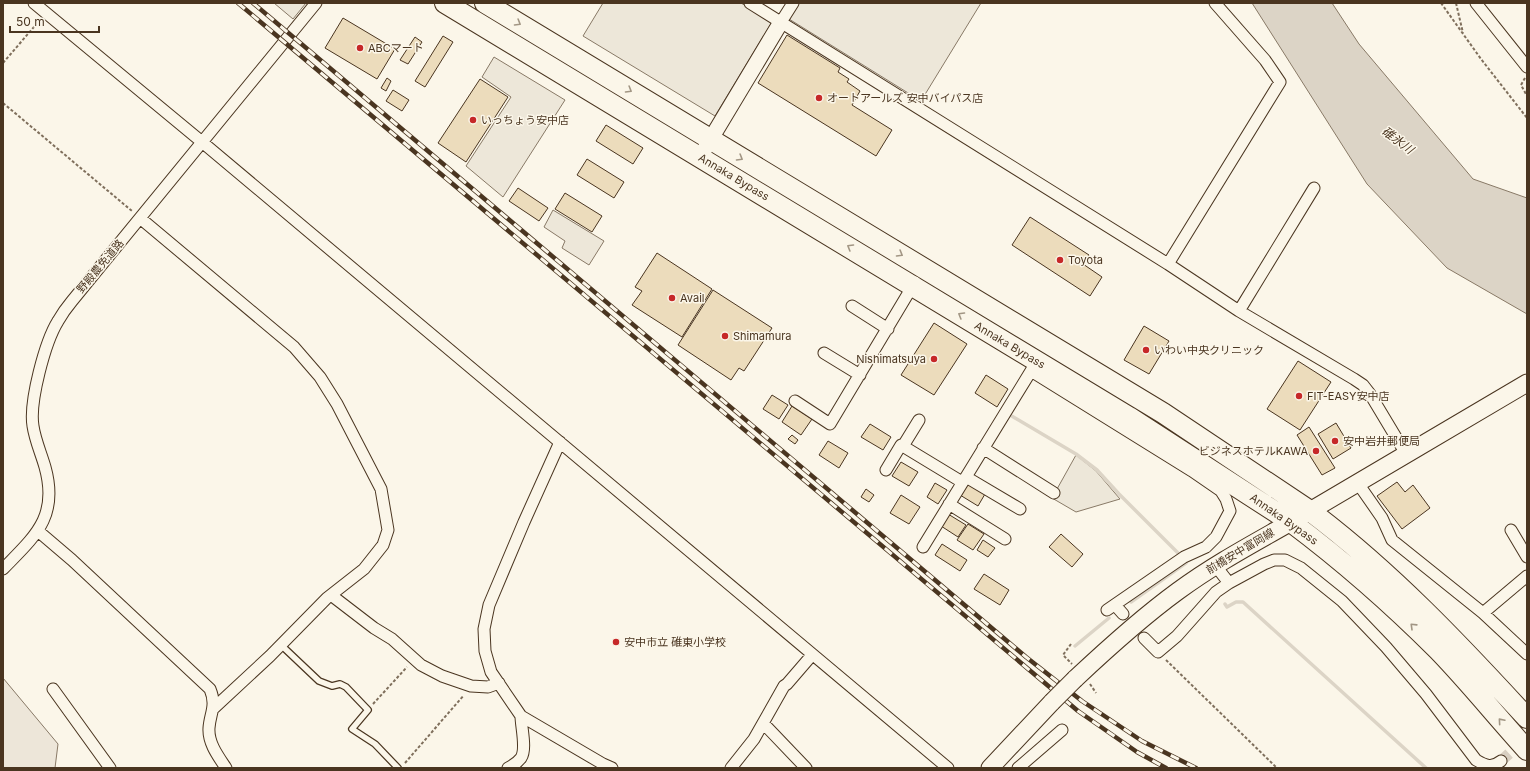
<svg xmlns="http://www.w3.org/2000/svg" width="1530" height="771" font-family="Inter,'Noto Sans JP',sans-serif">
<rect width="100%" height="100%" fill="#fbf6e9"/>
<path fill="#ede6d9" stroke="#887966" d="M3 678 58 744 55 768H3Z"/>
<path fill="#ede7d9" stroke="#887966" d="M274 3H306L293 19Z
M603 3H741L772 22 715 116 583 36Z
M799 3H981L921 101 789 19Z
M494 57 565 100 503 197 466 166 511 97 482 77Z
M553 210 604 241 589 265 562 248 565 241 544 227Z
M1076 455 1096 471 1120 499 1076 512 1052 498Z"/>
<path fill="#dcd4c6" stroke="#887966" d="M1252 3H1332L1359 44 1473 179 1527 198V314L1447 268 1367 184Z"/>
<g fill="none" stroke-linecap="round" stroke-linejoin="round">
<path stroke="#dcd4c6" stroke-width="3.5" d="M1010 415 1076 454 1097 470 1119 494 1180 555
M1131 602 1186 563
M1225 604 1227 607 1236 602H1243L1426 768
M1075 646 1109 618"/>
</g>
<path fill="#ecdcbc" stroke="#4a3520" d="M343 18 395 49 377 79 325 48Z
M787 35 840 68 838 72 849 79 847 82 860 91 852 105 892 130 876 156 758 83Z
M443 36 453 42 425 87 415 81Z
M415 37 422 42 408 64 400 60Z
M387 78 391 81 386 91 381 88Z
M480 79 508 97 466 162 438 143Z
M393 90 409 100 402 111 386 101Z
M606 125 643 148 633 164 596 141Z
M587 159 624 182 614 198 577 175Z
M518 188 548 208 539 221 509 201Z
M565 193 602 216 592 232 555 209Z
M1030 217 1089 255 1083 264 1102 277 1090 296 1012 245Z
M657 253 712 289 682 337 632 305 642 291 635 287Z
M713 290 772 328 744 371 739 368 731 380 678 345Z
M934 323 967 344 934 395 901 375Z
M1144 326 1169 341 1149 374 1124 360Z
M1298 361 1331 382 1300 430 1267 409Z
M986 375 1008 389 997 407 975 393Z
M772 395 788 405 779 419 763 409Z
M792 406 812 419 801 435 782 422Z
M1336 423 1351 448 1333 459 1318 434Z
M870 424 891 437 883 450 861 437Z
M1309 427 1335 468 1322 475 1297 435Z
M792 435 798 440 795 444 788 439Z
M828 441 848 453 839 468 819 455Z
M901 462 918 472 909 486 892 476Z
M1397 482 1405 492 1413 485 1430 508 1402 529 1377 496Z
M935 483 947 490 938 504 927 497Z
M968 483 985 494 978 506 960 495Z
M866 489 874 495 869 502 861 497Z
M901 495 920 507 909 524 890 513Z
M948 514 966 525 958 537 941 526Z
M968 524 984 534 973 550 957 540Z
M1061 534 1083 554 1072 567 1049 547Z
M983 540 995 548 988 557 977 550Z
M942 544 967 560 960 571 935 555Z
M984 574 1009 590 1000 605 974 589Z"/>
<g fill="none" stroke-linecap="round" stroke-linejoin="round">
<path stroke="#d8cfc1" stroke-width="11" stroke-dasharray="11 5.5" stroke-linecap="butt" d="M1501 761 1524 740"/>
<g stroke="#4a3520" stroke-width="8">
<path id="lane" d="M281 645 319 681 332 686 340 684 346 687 368 710 352 729 375 744 398 768"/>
</g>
<g stroke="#4a3520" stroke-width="13">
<path id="street" d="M34 3 202 142 948 768
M750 3 1168 264 1239 311 1354 379 1363 385 1370 394 1406 454
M1476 3 1527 67
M781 22 793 3
M140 218 294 347 320 377 337 404 381 489 388 530 383 545 364 569 327 598 270 656 214 708
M1168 264 1280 82 1265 60 1215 3
M852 306 888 329
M1239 311 1314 188
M824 353 860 375
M1031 371 1192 471 1221 491 1226 499 1230 511 1216 537 1206 547 1184 557 1107 610
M795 401 830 424 915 282
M560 442 524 522 489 605 484 629 485 651 491 672 521 716 603 764 612 768
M903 446 919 420
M983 448 1054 493
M886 470 901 445 962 482
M966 477 1020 509
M1357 482 1382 518 1392 540 1483 613 1527 654
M949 504 1005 539
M1511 530 1527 557
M38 531 72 560 210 689C217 706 210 713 209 728 208 743 218 756 226 768
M923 547 1034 366
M1215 565 1229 583
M3 569C35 536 59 517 45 467 41 453 35 440 33 426 29 402 45 342 58 321 62 314 67 307 72 301L316 3
M331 595 374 628 392 639 421 665 442 676 471 686 488 687 499 683
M1115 605 1123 614
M1483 613 1527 576
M1144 638 1158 652 1177 636 1216 592 1229 583 1264 564 1274 560H1285L1301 568 1342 601 1386 647 1426 694 1476 760C1486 766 1492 768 1501 761
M53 689 110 768
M763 723 806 768
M508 768C512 766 518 762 521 758 527 749 521 727 521 716
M731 768 754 739 784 686 787 684 812 655
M1018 768 1062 730"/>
</g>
<g stroke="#4a3520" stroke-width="17">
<path id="secondary" d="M700 157 781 22"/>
</g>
<g stroke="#4a3520" stroke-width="19">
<path id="primary" d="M1075 679C1108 648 1141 618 1178 591 1220 560 1266 537 1310 511 1382 468 1455 426 1527 383
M990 768 1052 702"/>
</g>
<g stroke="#4a3520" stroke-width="22">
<path id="highway" d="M445 3 1129 417 1291 522C1343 561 1392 604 1438 650 1469 682 1497 717 1527 750
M485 3 1163 413 1310 511C1390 571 1459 644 1527 718"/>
</g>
<path stroke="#7f6f5c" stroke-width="2" stroke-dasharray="3 2" stroke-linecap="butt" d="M1441 3 1481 59 1527 118
M1456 3 1463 33
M3 63 39 21
M1525 78 1521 85 1527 96
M3 103 132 211
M1071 644 1063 655 1072 664
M1166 660 1277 768
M1090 684 1096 693
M373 704 407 667
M405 763 464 695"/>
<use href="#lane" stroke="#fbf6e9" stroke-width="5.5"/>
<use href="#street" stroke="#fbf6e9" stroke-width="11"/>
<use href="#secondary" stroke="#fbf6e9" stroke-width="15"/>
<use href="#primary" stroke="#fbf6e9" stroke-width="17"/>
<use href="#highway" stroke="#fbf6e9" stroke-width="20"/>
<g stroke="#4a3520" stroke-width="4.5">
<path id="rail" d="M238 3 1078 711 1137 752 1166 768
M253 3 1026 657 1082 701 1142 741 1196 768"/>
</g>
<use href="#rail" stroke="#fbf6e9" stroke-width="3" stroke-dasharray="9" stroke-linecap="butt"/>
<g stroke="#4a3520" stroke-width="19" stroke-linecap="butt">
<path id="primary-bridge" d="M1052 702 1075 679"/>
</g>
<use href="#primary-bridge" stroke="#fbf6e9" stroke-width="17"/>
</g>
<defs><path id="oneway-chevron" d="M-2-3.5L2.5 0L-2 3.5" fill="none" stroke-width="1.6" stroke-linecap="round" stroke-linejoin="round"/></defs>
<g stroke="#a29684">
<use href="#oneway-chevron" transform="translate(518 23) rotate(31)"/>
<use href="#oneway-chevron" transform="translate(629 90) rotate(31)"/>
<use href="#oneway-chevron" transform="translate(740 158) rotate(31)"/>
<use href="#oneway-chevron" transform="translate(850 247) rotate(-149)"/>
<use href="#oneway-chevron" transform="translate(900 254) rotate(31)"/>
<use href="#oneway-chevron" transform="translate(961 315) rotate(-149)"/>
<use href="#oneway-chevron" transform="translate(1413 626) rotate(-136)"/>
<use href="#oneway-chevron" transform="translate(1501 721) rotate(-131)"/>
</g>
<g fill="#c62828" stroke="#fbf6e9" stroke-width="1.5">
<circle cx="360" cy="48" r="4"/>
<circle cx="819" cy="98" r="4"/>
<circle cx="473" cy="120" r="4"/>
<circle cx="1060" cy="260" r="4"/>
<circle cx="672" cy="298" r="4"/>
<circle cx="725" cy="336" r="4"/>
<circle cx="1146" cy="350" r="4"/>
<circle cx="934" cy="359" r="4"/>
<circle cx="1299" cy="396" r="4"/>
<circle cx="1335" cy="441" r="4"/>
<circle cx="1316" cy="451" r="4"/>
<circle cx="616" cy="642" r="4"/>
</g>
<g text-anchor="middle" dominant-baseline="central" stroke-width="3" stroke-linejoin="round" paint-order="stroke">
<g font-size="11" fill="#4a3520" stroke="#fbf6e9" text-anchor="start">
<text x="368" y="48">ABCマート</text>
<text x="827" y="98">オートアールズ 安中バイパス店</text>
<text x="481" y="120">いっちょう安中店</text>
<text x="1068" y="260">Toyota</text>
<text x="680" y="298">Avail</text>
<text x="733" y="336">Shimamura</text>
<text x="1154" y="350">いわい中央クリニック</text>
<text x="926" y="359" text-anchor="end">Nishimatsuya</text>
<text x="1307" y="396">FIT-EASY安中店</text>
<text x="1343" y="441">安中岩井郵便局</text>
<text x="1308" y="451" text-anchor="end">ビジネスホテルKAWA</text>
<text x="624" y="642">安中市立 碓東小学校</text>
</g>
<g font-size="11" fill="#4a3520" stroke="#fbf6e9">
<text transform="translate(734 177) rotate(31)">Annaka Bypass</text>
<text transform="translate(100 266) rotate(-50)">野殿農免道路</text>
<text transform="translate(1010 345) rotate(31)">Annaka Bypass</text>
<text transform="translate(1284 519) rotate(35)">Annaka Bypass</text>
<text transform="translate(1240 551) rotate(-31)">前橋安中富岡線</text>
</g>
<g font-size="12" font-style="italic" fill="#4a3520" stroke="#fbf6e9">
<text transform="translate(1398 140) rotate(37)">碓氷川</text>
</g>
</g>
<rect width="1530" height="771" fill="none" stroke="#4a3520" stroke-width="8"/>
<path d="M10 26v6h89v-6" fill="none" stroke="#4a3520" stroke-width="2"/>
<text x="16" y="26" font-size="12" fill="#4a3520" stroke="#fbf6e9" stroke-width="3" paint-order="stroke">50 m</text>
</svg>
